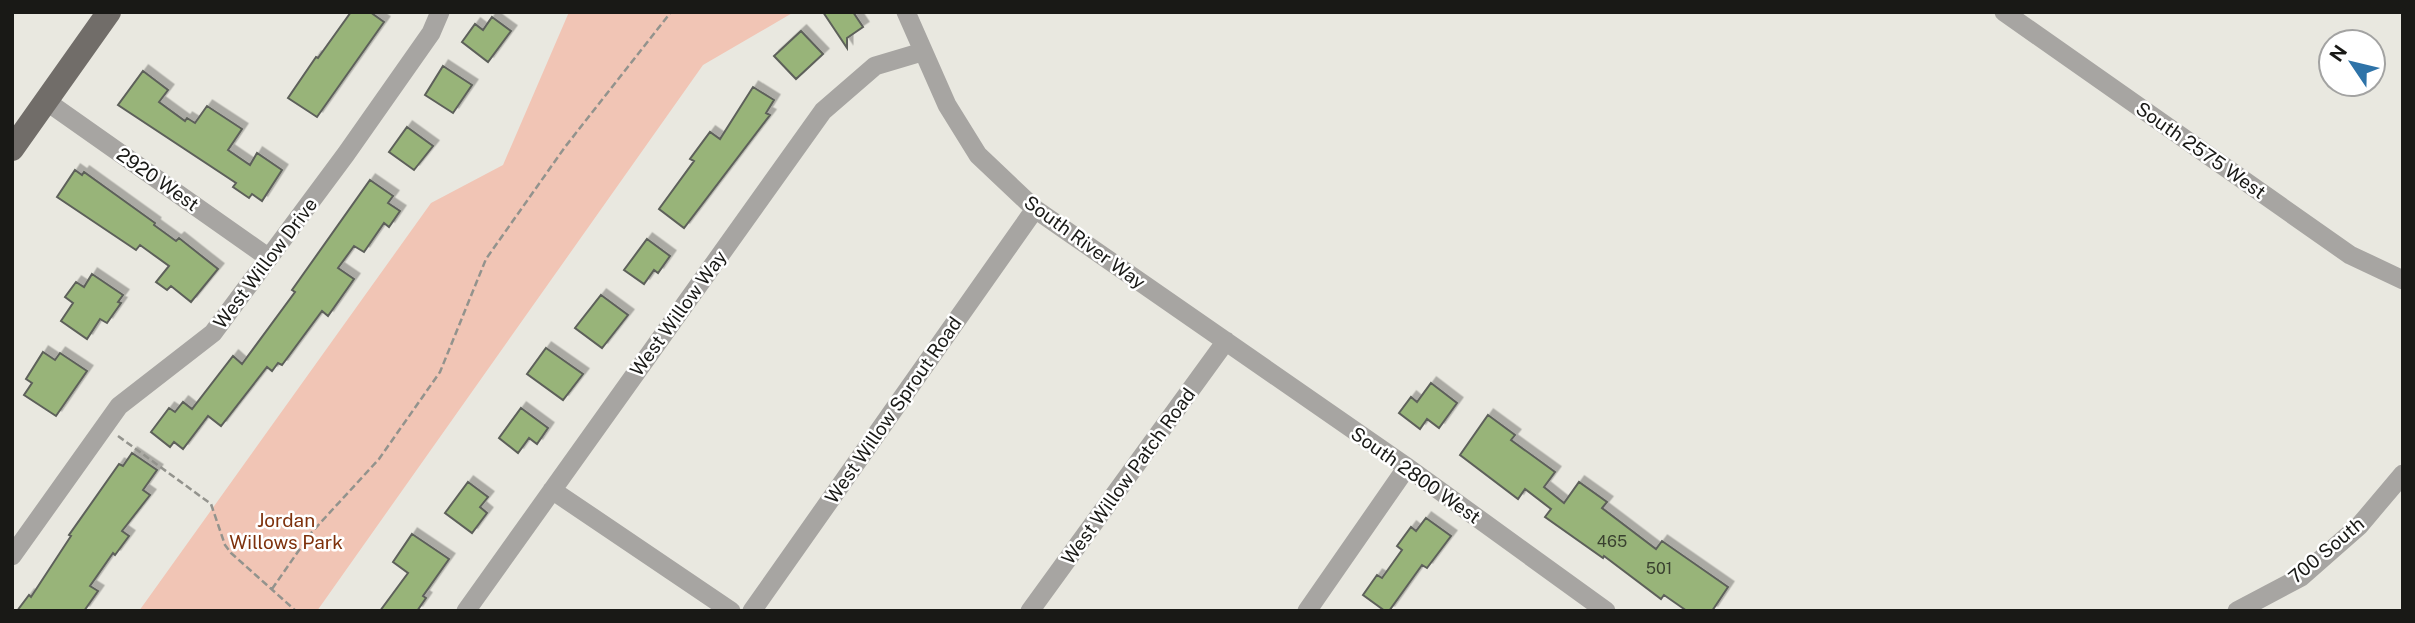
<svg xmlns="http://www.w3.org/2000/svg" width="2415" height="623" font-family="'Public Sans',sans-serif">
<defs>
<filter id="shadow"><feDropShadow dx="5.5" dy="-5.5" stdDeviation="0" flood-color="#0004"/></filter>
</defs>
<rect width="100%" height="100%" fill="#e9e8e0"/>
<path fill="#f1c5b5" d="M569 12H794L703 65 317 611H139L431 203 503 165Z"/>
<path fill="#98b479" stroke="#5d605a" stroke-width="2" filter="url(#shadow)" d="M351 12H370L384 22 317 117 288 98 316 57 318 58Z
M823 12H853L863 27 847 38V48Z
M492 17 511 31 488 62 462 42 475 24 483 30Z
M801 31 823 54 796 79 774 56Z
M443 66 472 85 453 113 425 95Z
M143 71 168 90 159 102 185 121 187 118 195 123 207 106 242 129 228 150 250 165 257 153 282 170 262 201 252 194 249 198 233 187 236 183 118 105Z
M753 87 774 100 766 113 770 115 684 228 659 209 694 161 690 159 710 132 720 139Z
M407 127 433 146 414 170 389 152Z
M75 170 82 175 84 172 155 223 154 225 176 241 179 238 218 269 191 302 171 286 167 290 156 282 169 266 140 245 136 250 57 197Z
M370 180 393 196 388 203 400 211 389 227 384 223 364 252 354 246 338 268 354 279 328 316 322 311 282 365 278 363 272 371 267 367 221 426 208 416 183 449 174 442 170 447 151 432 169 408 175 412 183 402 192 409 233 356 242 364 295 292 292 290Z
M647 239 670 256 658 273 654 270 644 284 624 270Z
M92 274 123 295 118 302 121 303 107 323 100 319 87 339 61 321 73 303 65 297 76 282 84 287Z
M601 295 628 315 602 348 575 328Z
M546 348 583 374 563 400 527 374Z
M43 352 55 360 60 353 87 371 56 416 24 395 32 383 26 379Z
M1431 383 1457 403 1439 428 1427 419 1420 429 1399 413 1411 397 1417 402Z
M521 408 548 428 537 444 529 438 518 453 499 438Z
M1488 415 1515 435 1511 440 1555 472 1544 487 1564 503 1579 482 1607 502 1602 508 1656 549 1662 541 1728 587 1712 611H1687L1664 595 1661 599 1604 556 1603 558 1545 517 1551 509 1525 489 1518 499 1460 455Z
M132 453 157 470 143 490 150 495 122 531 129 536 115 555 113 553 90 586 98 591 84 611H17L29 595 31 597 71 536 69 535 119 464 123 466Z
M468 482 488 497 480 507 487 513 472 533 445 513Z
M1426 518 1451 536 1427 568 1422 565 1389 611H1385L1363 595 1377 575 1382 578 1402 550 1397 546 1411 527 1416 531Z
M412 534 449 559 423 596 426 598 417 611H380L408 573 393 562Z"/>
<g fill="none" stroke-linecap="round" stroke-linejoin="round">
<path stroke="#93938d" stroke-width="2.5" stroke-dasharray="7 3.5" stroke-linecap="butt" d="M118 436 211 504 225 545 231 553 296 611
M272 589 311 533 379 459 440 372 486 259 565 147 671 12"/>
<path stroke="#a7a5a2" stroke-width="19" d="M906 12 947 105 978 155 1035 209 1407 467 1606 611
M2004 12 2350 255 2403 280
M46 101 269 258
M552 490 731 611
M12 556 119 406 213 333 346 154 431 33 440 12
M466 611 823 111 875 66 922 52
M752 611 1035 209
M1030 611 1226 341
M1307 611 1407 467
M2237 611 2301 577 2359 526 2403 474"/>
<path stroke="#716d69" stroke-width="24" d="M12 149 109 12"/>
</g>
<g text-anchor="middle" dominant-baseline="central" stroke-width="5" stroke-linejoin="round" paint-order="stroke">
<g font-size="16" fill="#39402f">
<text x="1612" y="541">465</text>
<text x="1659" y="568">501</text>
</g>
<g font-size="19" fill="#191916" stroke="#fff">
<text transform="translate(2201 150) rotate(35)">South 2575 West</text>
<text transform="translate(158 179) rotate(35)">2920 West</text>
<text transform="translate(1085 242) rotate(36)">South River Way</text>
<text transform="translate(265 263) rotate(-53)">West Willow Drive</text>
<text transform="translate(678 313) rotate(-54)">West Willow Way</text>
<text transform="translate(893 410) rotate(-55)">West Willow Sprout Road</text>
<text transform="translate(1416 475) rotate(35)">South 2800 West</text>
<text transform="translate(1128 476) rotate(-54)">West Willow Patch Road</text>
<text transform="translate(2326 550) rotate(-40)">700 South</text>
</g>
<g font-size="19" fill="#7e310c" stroke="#fff">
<text x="286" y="520">Jordan<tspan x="286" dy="22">Willows Park</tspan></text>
</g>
</g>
<rect width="2415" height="623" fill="none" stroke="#191916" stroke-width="28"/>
<g transform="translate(2352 63) rotate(305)"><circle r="33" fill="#ffffff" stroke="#a3a3a2" stroke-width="2"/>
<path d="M0-5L12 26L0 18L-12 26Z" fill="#2e73a8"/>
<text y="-10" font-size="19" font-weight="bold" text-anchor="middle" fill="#191916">N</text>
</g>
</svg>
